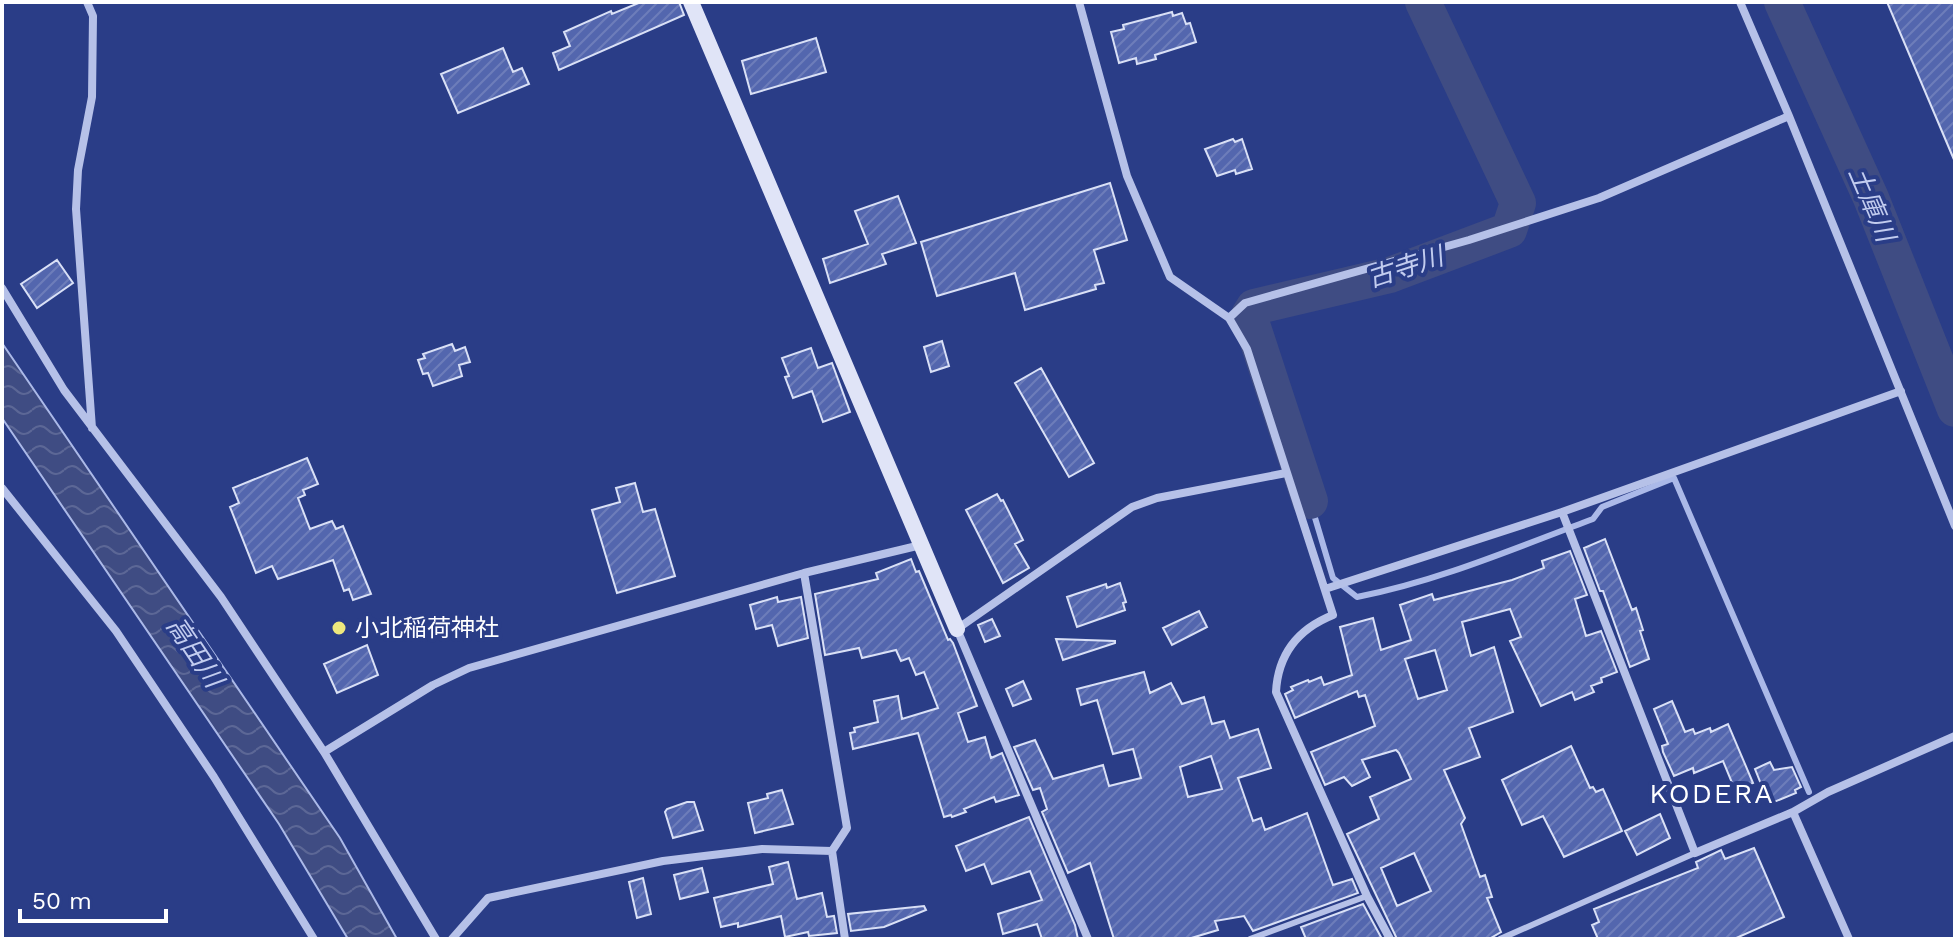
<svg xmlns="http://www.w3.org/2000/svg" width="1957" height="941" font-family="'Work Sans','Noto Sans JP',sans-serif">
<defs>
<pattern id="water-waves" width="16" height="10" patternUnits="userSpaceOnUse" patternTransform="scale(2)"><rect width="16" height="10" fill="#3f4c83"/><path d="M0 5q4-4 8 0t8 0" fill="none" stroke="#5c6796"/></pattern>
<pattern id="building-hatch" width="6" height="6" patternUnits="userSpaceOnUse" patternTransform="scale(2)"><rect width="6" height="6" fill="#5366ae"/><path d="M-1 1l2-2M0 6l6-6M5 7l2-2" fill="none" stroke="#6d7dba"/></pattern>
</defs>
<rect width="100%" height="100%" fill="#2a3d87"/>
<path fill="url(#water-waves)" stroke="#abb9e8" stroke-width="2" d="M2 343 340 838 397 939H348L279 824 2 418Z"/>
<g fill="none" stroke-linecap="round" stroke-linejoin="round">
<path stroke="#abb9e8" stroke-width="6" d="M1310 501 1333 578 1357 597C1439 581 1515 548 1593 519L1602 507 1674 478 1809 792"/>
<path stroke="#3f4c83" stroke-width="36" d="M1782 2 1871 198 1955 409
M1310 501 1249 315 1254 307 1390 275 1509 230 1518 203 1423 2"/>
</g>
<path fill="url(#building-hatch)" stroke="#d9e0f6" stroke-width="2" fill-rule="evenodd" d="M641 2H679L684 15 559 70 553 53 570 46 564 32 611 11 612 14Z
M1887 2H1955V162Z
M1172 12 1173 16 1182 13 1186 24 1190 23 1196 42 1155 55 1156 59 1137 64 1136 58 1119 63 1111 32 1124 29 1123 25Z
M816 38 826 72 751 94 742 61Z
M503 48 513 72 522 68 529 84 458 113 441 74Z
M1233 139 1235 142 1242 139 1252 169 1236 174 1235 170 1217 176 1205 149Z
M1110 183 1127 240 1094 250 1104 283 1095 285 1096 289 1025 310 1015 273 937 296 921 242Z
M898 196 916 243 882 254 886 264 830 283 823 259 868 244 855 211Z
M57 260 73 283 37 308 21 284Z
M942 341 949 366 931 372 924 347Z
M452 344 455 351 465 347 470 362 459 365 462 376 433 386 428 373 423 374 418 360 425 358 423 354Z
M811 348 818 368 832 363 850 412 823 422 812 391 793 398 785 377 789 376 782 358Z
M1041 368 1094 463 1069 477 1015 383Z
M307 458 318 484 303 490 305 495 298 498 310 529 332 521 336 529 343 526 371 594 353 600 349 589 344 591 333 560 278 579 272 566 256 573 230 507 239 503 233 488Z
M635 483 643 512 655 509 675 576 617 593 592 510 620 502 616 488Z
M997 494 1001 501 1003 500 1023 540 1015 544 1029 568 1003 583 966 510Z
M1605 539 1632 610 1636 608 1643 630 1640 631 1649 659 1630 667 1603 591H1600L1584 548Z
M1570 551 1587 595 1575 599 1586 636 1601 631 1617 672 1601 678 1602 682 1591 686 1594 692 1575 700 1572 692 1541 706 1510 641 1521 637 1510 609 1462 622 1471 656 1494 647 1513 712 1469 728 1480 757 1444 770 1465 818 1461 824 1480 877 1485 875 1492 897 1487 898 1501 932 1489 939H1397L1347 834 1379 819 1370 797 1411 779 1399 753 1396 750 1362 760 1370 777 1352 786 1344 777 1325 785 1311 752 1375 726 1365 695 1359 697 1357 691 1295 718 1285 694 1293 690 1291 687 1308 680 1309 682 1321 677 1324 685 1352 675 1340 627 1373 618 1381 650 1411 640 1400 605 1432 594 1434 600 1512 580 1544 568 1542 561ZM1435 650 1447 690 1418 699 1405 659ZM1414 853 1431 891 1397 906 1381 868Z
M911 559 916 572 919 571 948 640 950 639 953 643 977 706 958 713 968 742 985 737 991 758 1002 753 1019 795 996 802 994 797 964 809 966 812 952 817 951 815 944 817 918 733 853 749 850 733 855 732 854 728 878 722 874 701 898 696 902 719 938 708 924 672 916 675 909 658 901 661 896 650 862 658 859 648 825 655 815 594 878 579 876 573Z
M1120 583 1126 602 1123 603 1125 610 1077 627 1067 597 1106 584 1107 588Z
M777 597 778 602 801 597 808 638 778 646 772 625 756 629 750 605Z
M1199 611 1207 627 1172 645 1163 628Z
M992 619 1000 636 985 642 978 625Z
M1056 639 1115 641V643L1063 660Z
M367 645 378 675 337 693 324 664Z
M1144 672 1150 693 1171 683 1182 704 1204 697 1212 724 1224 721 1230 738 1258 729 1271 768 1238 778 1253 821 1261 818 1265 830 1307 813 1333 885 1352 879 1358 893 1253 931 1244 916 1215 921 1218 930 1188 939H1114L1090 863 1068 873 1042 812 1047 809 1040 788 1033 790 1014 747 1035 740 1053 779 1103 765 1109 786 1141 778 1133 749 1113 754 1097 700 1081 705 1077 689ZM1211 756 1222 789 1188 797 1180 767Z
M1023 681 1031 699 1013 706 1006 689Z
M1672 701 1685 732 1693 729 1695 734 1710 728 1711 732 1728 724 1753 783 1735 790 1723 761 1694 773 1693 768 1674 776 1663 752 1662 746 1668 744 1654 709Z
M1571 746 1590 788 1593 787 1596 792 1603 789 1622 831 1564 857 1543 816 1522 825 1502 780Z
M1770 762 1774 770 1792 767 1801 787 1795 790 1796 793 1769 804 1755 769Z
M782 790 793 824 755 833 748 803 768 798 767 794Z
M687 802H694L703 830 673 838 665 812 667 809Z
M1660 814 1670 838 1637 855 1625 831Z
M1029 817 1075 925 1078 939H1042L1037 924 1003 934 998 914 1042 900 1030 871 992 884 984 864 966 871 956 846Z
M1754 848 1784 917 1734 939H1598L1592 925 1599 922 1594 909 1698 868 1696 862 1721 850 1725 859Z
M788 862 797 899 822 893 827 917 834 916 837 933 809 936 808 932 785 937 781 916 738 927V923L721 927 714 898 773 884 769 867Z
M702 868 708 892 680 899 674 875Z
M643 878 651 914 637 918 629 882Z
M1363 904 1382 939H1306L1301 927Z
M924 906 926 910 884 927 851 931 848 914Z"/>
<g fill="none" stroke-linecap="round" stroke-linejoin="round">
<path stroke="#b6c1e8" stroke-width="6" d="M1250 939 1367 896
M1500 939 1695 853"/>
<path stroke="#b6c1e8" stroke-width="8" d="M87 2 93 16 92 97 78 170 76 209 92 428
M1079 2 1127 176 1170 277 1229 318 1247 349 1333 615C1298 629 1278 654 1276 692L1367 896 1390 939
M1740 2 1789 116 1955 526
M2 288 64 390 221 597 324 752 436 939
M1229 318 1245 303 1469 240 1599 198 1789 116
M2 488 116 631 214 777 314 939
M1562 512 1901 391
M804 573 847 828 832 851 845 939
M1325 589 1562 512 1695 853 1793 812 1828 792 1955 736
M324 752 433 685 469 668 804 573 921 545
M1793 812 1849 939
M452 939 488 898 663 861 762 849 832 851
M1088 939 957 629 1132 507 1157 498 1286 473"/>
<path stroke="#e0e4f7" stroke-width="16" d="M691 2 957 629"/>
</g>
<circle fill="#eee87d" stroke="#2a3d87" stroke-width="3" cx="339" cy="628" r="8"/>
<g text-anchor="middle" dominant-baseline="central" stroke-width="8" stroke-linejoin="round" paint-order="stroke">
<g font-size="24" fill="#fff" stroke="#2a3d87" text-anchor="start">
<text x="355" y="628">小北稲荷神社</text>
</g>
<g font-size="26" font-style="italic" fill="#c2ccef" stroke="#2a3d87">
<text transform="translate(1872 204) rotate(67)">土庫川</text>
<text transform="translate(1405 267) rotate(-18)">古寺川</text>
<text transform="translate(195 652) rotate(56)">高田川</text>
</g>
<g font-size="28" letter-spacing="2" fill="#fff" stroke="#2a3d87">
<text x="1712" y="793">KODERA</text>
</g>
</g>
<rect width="1957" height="941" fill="none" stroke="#ffffff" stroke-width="8"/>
<path d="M20 909v12h146v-12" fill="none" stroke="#ffffff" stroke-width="4"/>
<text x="32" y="909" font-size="24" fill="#ffffff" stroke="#2a3d87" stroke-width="6" paint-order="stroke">50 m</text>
</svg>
